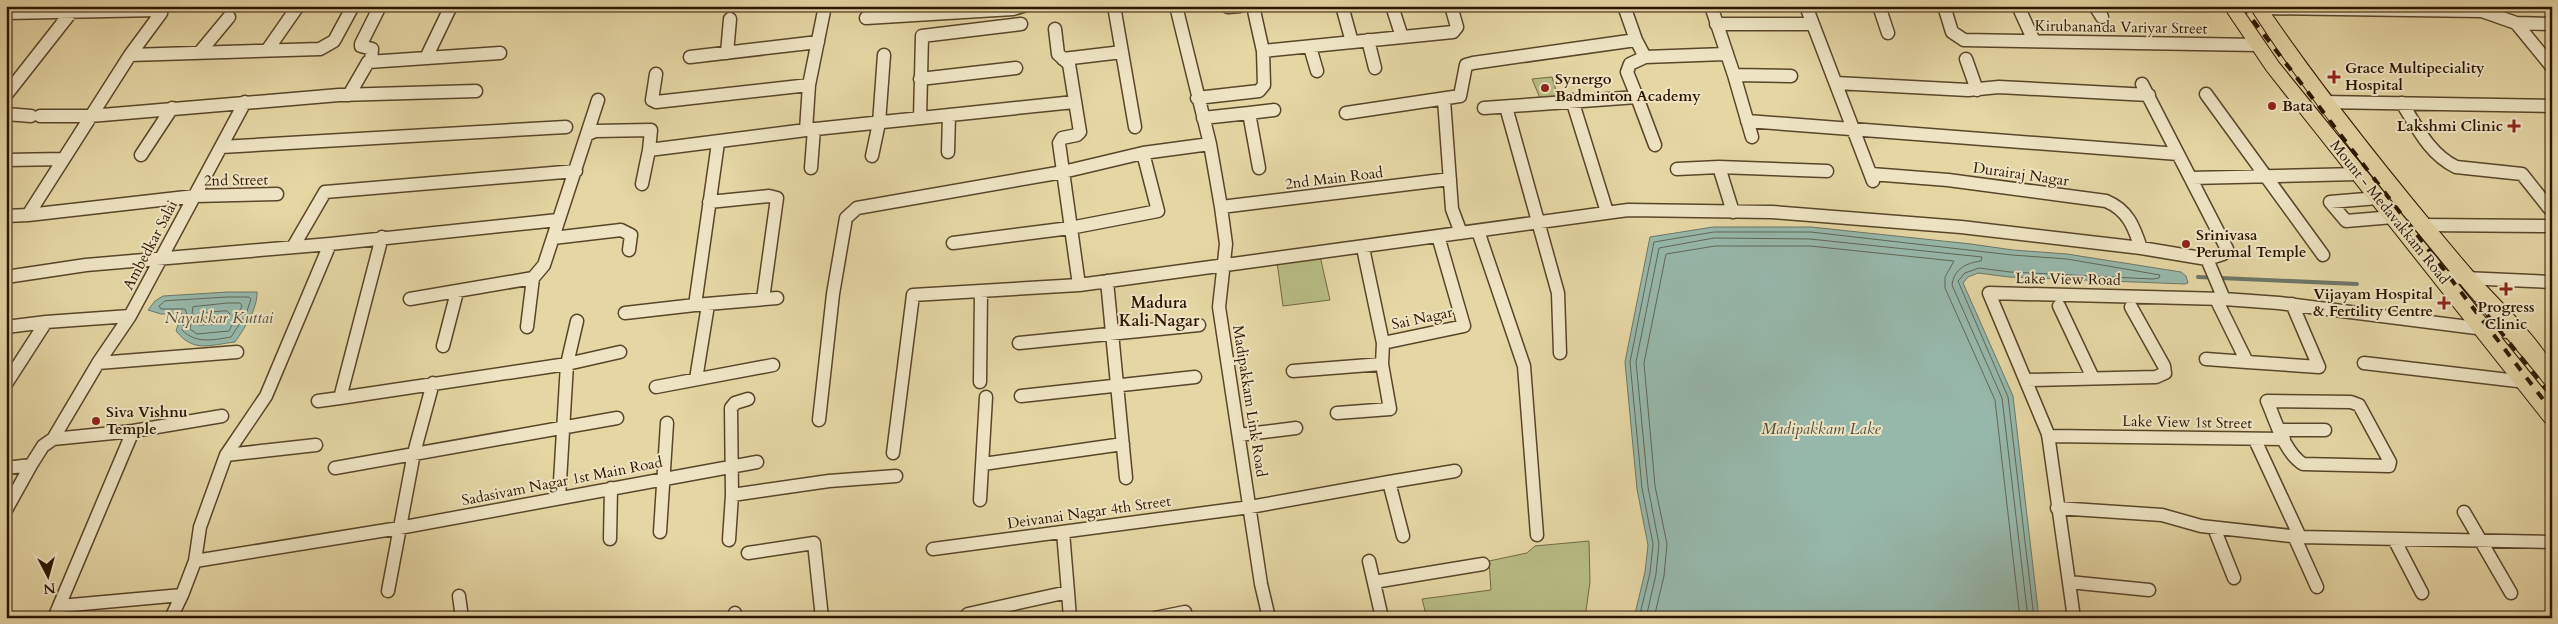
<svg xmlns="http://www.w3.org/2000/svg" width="2558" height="624" font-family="Cardo,serif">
<rect width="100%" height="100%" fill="#e5d6a4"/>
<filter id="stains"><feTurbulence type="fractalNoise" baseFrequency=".004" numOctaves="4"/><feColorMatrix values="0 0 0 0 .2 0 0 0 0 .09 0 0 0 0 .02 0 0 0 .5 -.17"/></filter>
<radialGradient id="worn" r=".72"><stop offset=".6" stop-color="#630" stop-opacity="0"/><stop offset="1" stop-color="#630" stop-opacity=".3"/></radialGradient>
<path fill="#b7bd84" stroke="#726942" d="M1552 77 1558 97 1540 98 1532 79Z
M1320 256 1330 300 1283 306 1277 262Z
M1589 541 1590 582 1585 618H1427L1422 599 1491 590 1489 561 1527 553 1535 546Z"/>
<path fill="#96b8ab" stroke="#6c7767" d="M1713 227H1811L1971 244 2013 250 2067 254 2181 272 2186 276 2188 283 2185 284 2009 277 1978 273 1968 277 1963 283 2013 396 2039 618H1634L1645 572 1648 545 1637 489 1625 362 1650 237Z
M228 292H257C258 308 244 329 235 342 209 345 194 353 176 331L182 313 161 314 148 310 155 301 163 296Z"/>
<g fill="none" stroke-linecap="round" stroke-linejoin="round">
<path stroke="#616656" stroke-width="1" d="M228 297H249L251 299 246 314 231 337C213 340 196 344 182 330L187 314 185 309H161L159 306 165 301Z
M228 303H240L242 306 229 331 197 334 190 329 193 307Z
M227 311 230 314 224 324 199 325 202 313Z
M1639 618 1650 573 1653 544 1642 488 1630 362 1654 242 1714 232H1811L2012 255 2067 259 2160 275 2159 278 2153 279 2010 272 1979 268 1965 273 1958 281 2008 397 2034 618
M1646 618 1656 574 1659 544 1648 487 1636 362 1659 248 1714 238 1810 239 1982 257 1981 261C1966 263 1954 269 1952 285L2002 398 2028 618
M1654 618 1664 576 1667 544 1655 486 1644 363 1666 254 1715 246H1810L1954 261 1945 277V288L1995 400 2020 618"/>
<path stroke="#6c7767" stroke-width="4" d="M2198 277 2357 284"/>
<g stroke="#5a4529" stroke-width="15">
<path id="street" d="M1176 6 1210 144 1221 207 1226 244 1219 307 1261 584 1269 618
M1253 6 1263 51
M1342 6 1352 42
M1392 6 1402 37
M1624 6 1636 40 1645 57 1725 54
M1711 6 1734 75 1791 76
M1806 6 1873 181
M1879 6 1888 33
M1944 6 1952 32 1964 40 2258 45
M2018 6 2034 41
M2095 6 2102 17
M1228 7 1240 6
M2259 8 2482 11 2516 23 2552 67
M6 13 159 10 161 13 130 55
M866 18 1013 9 1023 6
M2516 23 2552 24
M1716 24H1812
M1055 29 1058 54 1069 64 1080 132 1077 135 1062 138 1059 143 1079 285
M1368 40 1375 68
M1310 47 1317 71
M268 49 298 6
M200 52 229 17
M1122 52 1135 127
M727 53 730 19
M690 57 818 42
M426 58 451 6
M1063 59 1122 52 1114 6
M1966 59 1977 90
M371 62 372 49 361 46V44L379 8
M656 74 652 100 656 102 809 85
M1734 75 1752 137
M920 79 1016 68
M1836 83 1968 90 1999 87 2149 95
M2206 94 2323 255
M6 95 72 11
M349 95 368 62 500 53
M1637 97 1655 145
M1197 98 1259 91 1264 85 1263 51 1453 32 1457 27 1451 6
M1444 100 1452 209 1461 233
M1572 100 1607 212
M2324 102 2552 106
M2402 103C2417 127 2429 154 2456 167L2522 174 2549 208
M1506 107 1558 293 1560 353
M1484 108 1637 97 1627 72 1630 64 1645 57
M1249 113 1274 110
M1346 113 1460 96 1466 65 1473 63 1636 40
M6 114 31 116
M40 116H90L339 95 476 91
M920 118 922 36 1021 24
M1203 118 1249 113 1259 168
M1747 121 2178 154
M806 130 809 85 825 6
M588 134 595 131 651 130 649 150 806 130 1074 102
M718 143 695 305 777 298
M221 147 566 127
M948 152 949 115
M141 155 172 108
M872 156 879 123 884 55
M7 160 63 159
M1719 167 1827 171
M811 168 814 129
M1677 169 1719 167 1733 212
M1871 174 1948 180 2106 201C2128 210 2134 227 2141 248
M2191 178 2358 174
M642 184 649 150
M277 194 195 196 28 215 130 55 320 49 334 41 353 6
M2378 198 2330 202 2346 221 2393 217
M709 202 769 196 777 198 763 299
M1221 207 1450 179
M6 216 28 215
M2423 225 2552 226
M1478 231 1524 366 1537 535
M382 237 340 398 567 364 620 352
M553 238 621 230 631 235 629 250
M953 243 1070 228 1158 211 1143 153
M293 247 325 192 576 171
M1363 248 1383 343 1382 364
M2207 259 2224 299
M6 277 86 265 330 244 558 220
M2442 277 2552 282
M1107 281 1126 478
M410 299 533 278
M2059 306 2093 378
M625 313 695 305
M6 327 46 322
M527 327 533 278 544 265 598 100
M1019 343 1199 325
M1383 343 1464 326 1438 236
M443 346 457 292
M2206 359 2247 362 2216 299
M2247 362 2319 367 2292 304
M98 363 237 352
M2364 363 2526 382
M1293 371 1382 364 1390 409 1337 413
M696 379 708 305
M2027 380 2156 377 2165 373 2164 366 2131 307
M980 382 981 291
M6 384 46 322 130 316
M656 387 773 365
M1021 396 1195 377
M318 401 340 398
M2267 401 2351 402 2359 405 2390 462 2389 466 2303 464C2284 452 2276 421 2267 401Z
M222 416 133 431 53 439 98 363 130 316 245 102
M819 420 833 294 846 218 857 208 1063 172 1143 153 1210 144
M2280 430H2325
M1239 435 1296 428
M2048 436 2284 439
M2255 440 2300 537
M893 453 913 295 1079 285 1628 210 1772 212 1961 227 2141 248 2207 259 2223 254 2227 249 2142 84
M226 455 316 445
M983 464 1123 444
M6 468 31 465 43 446 53 439
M335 468 617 418
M732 495 829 481 896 476
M559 498 567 364 577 321
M980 500 986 397
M2057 508 2162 515 2201 526 2300 537 2552 542
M6 510 31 465
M2464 512 2511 593
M2214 528 2234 578
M660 532 667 423
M1063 532 1068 592
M1403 536 1389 482 1455 471
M2294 536 2317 587
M610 539 611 488
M2394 539 2422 593
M729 540 732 495 731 408 735 403 748 399
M933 549 1250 507 1389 482
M748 553 814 543 822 618
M195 561 399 528 757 462
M1369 561 1382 618
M1374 582 1483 564
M2069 582 2149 590
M388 591 414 453 433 383
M459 596 462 618
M60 606 182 595 195 561 200 527 226 455 266 396 330 244
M735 613V618
M54 618 133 431
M171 618 182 595
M964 618 968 614 1068 592 1070 618
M1155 618 1185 612 1186 618
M2074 618 2048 434 1989 293 2224 299 2279 303 2516 333"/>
</g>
<g stroke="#2c1500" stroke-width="2">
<path id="primary" d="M2223 6H2240L2279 63 2552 400V425L2545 422 2267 71Z
M2249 6H2266C2327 95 2394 178 2463 260 2491 294 2526 323 2550 360 2554 366 2552 379 2552 386L2545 384C2517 348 2486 315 2457 280 2384 191 2311 103 2249 6Z"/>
</g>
<use href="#street" stroke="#eee4c4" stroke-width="12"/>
<use href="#primary" fill="#e5d6a4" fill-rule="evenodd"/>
<path stroke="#2c1500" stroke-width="4" stroke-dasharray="9 9" stroke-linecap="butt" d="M2242 6 2552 411
M2476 301 2552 396"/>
</g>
<g fill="#8f2418" stroke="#eee4c4" stroke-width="2">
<path d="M2331.5 69.5h5v5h5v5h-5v5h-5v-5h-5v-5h5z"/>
<circle cx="1545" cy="88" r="5"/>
<circle cx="2272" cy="106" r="5"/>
<path d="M2511.5 118.5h5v5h5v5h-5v5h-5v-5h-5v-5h5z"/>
<circle cx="2186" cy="244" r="5"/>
<path d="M2503.5 281.5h5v5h5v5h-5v5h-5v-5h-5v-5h5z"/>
<path d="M2441.5 295.5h5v5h5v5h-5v5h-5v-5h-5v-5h5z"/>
<circle cx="96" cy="421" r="5"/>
</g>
<g text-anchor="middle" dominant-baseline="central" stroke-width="4" stroke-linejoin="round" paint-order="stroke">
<g font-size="15" fill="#2c1500" stroke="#eee4c4">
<text transform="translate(2121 27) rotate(1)">Kirubananda Variyar Street</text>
<text transform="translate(2021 174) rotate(8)">Durairaj Nagar</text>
<text transform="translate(1334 178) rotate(-7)">2nd Main Road</text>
<text transform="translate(236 180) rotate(-1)">2nd Street</text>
<text transform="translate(2390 212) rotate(51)">Mount - Medavakkam Road</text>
<text transform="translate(150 245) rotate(-62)">Ambedkar Salai</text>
<text transform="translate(2068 279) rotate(1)">Lake View Road</text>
<text transform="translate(1422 318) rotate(-12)">Sai Nagar</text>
<text transform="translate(1250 401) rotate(81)">Madipakkam Link Road</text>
<text transform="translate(2187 422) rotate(1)">Lake View 1st Street</text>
<text transform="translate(562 481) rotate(-11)">Sadasivam Nagar 1st Main Road</text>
<text transform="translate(1089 512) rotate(-8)">Deivanai Nagar 4th Street</text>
</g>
<g font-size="15" font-weight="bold" fill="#2c1500" stroke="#eee4c4" text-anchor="start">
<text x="2345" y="68">Grace Multipeciality<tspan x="2345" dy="17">Hospital</tspan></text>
<text x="1555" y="79">Synergo<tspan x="1555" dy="17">Badminton Academy</tspan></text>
<text x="2282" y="106">Bata</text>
<text x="2503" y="126" text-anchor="end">Lakshmi Clinic</text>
<text x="2196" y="235">Srinivasa<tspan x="2196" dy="17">Perumal Temple</tspan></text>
<text x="2433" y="294" text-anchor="end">Vijayam Hospital<tspan x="2433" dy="17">&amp; Fertility Centre</tspan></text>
<text x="2506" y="307" text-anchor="middle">Progress<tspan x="2506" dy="17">Clinic</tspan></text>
<text x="106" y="412">Siva Vishnu<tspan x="106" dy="17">Temple</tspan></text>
</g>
<g font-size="16" font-weight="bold" fill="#2c1500" stroke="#eee4c4">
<text x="1159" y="303">Madura<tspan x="1159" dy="18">Kali Nagar</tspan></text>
</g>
<g font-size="16" font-style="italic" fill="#514e3c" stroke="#eee4c4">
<text x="219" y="318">Nayakkar Kuttai</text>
<text x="1821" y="429">Madipakkam Lake</text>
</g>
</g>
<rect width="2558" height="624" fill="none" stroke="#e5d6a4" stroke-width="25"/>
<rect x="8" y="8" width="2543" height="609" fill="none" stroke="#2c1500" stroke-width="2.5"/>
<rect x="12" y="12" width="2533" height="599" fill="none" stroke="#2c1500"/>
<g transform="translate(48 576) rotate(174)" stroke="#eee4c4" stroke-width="4" paint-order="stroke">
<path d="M0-4L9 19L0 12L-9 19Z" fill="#2c1500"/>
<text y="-8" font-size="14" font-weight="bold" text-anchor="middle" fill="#2c1500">N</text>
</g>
<rect width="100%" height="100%" filter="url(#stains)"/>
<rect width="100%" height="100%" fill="url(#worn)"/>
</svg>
